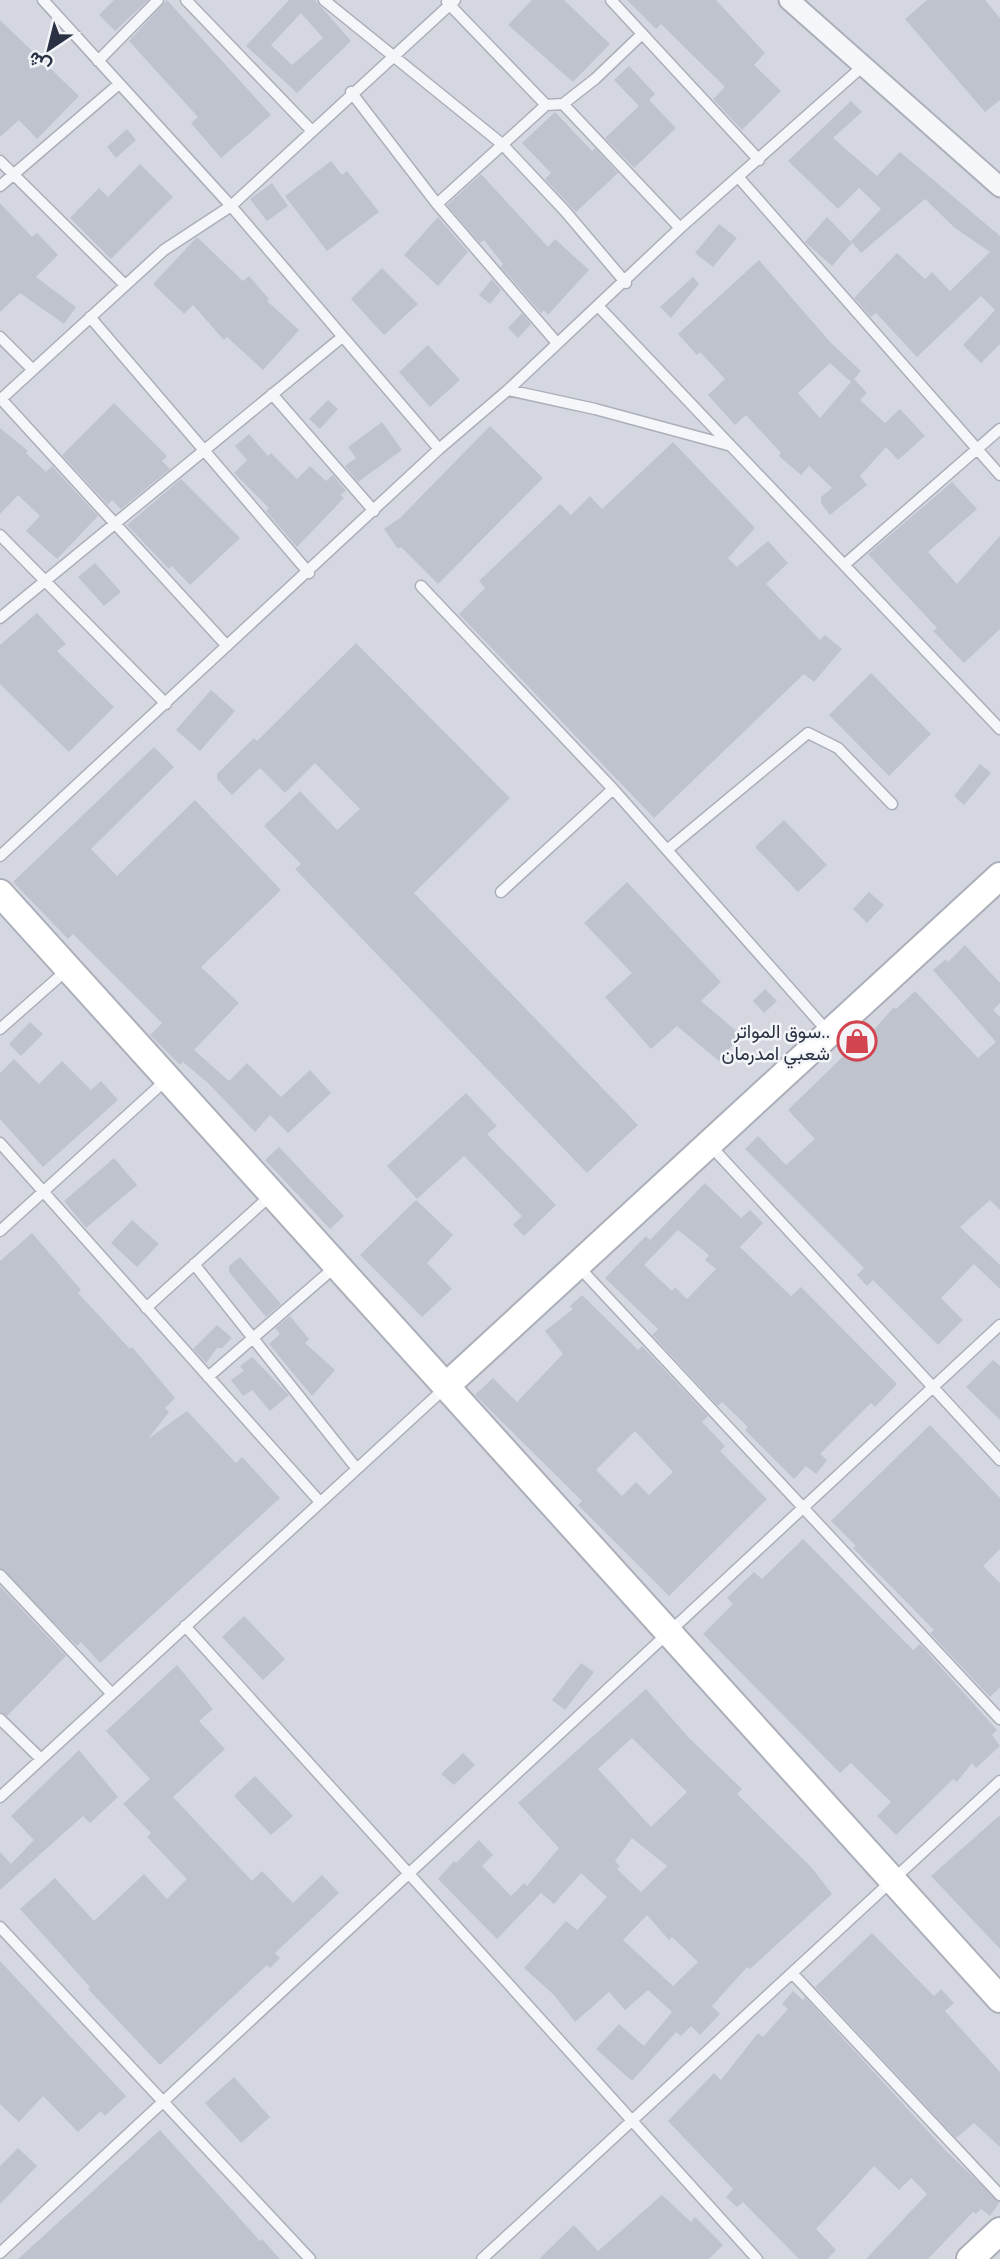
<svg xmlns="http://www.w3.org/2000/svg" width="1000" height="2259" font-family="'Exo 2',Vazirmatn,sans-serif">
<rect width="100%" height="100%" fill="#e2e5eb"/>
<path fill="#d4d7e0" d="M0 0H1000V2259H0Z"/>
<path fill="#bfc3ce" fill-rule="evenodd" d="M114 0H148L115 31 99 15Z
M167 0 271 115 221 158 191 123 198 117 129 41Z
M289 0H315L351 41 297 93 246 46ZM301 13 323 38 292 65 271 45Z
M532 0H564L610 44 573 82 508 25Z
M627 0H716L765 53 754 65 781 91 742 130 713 99 725 87 661 24 656 29Z
M927 0H985L1000 18V100L985 112 905 19Z
M0 20 79 96 37 139 19 120 0 137Z
M629 66 655 94 649 100 676 128 634 168 605 138 639 106 614 80Z
M851 101 862 112 833 138 877 176 900 152 1000 236V344L981 363 963 345 995 310 981 296 917 357 876 313 871 317 854 298 897 253 925 279 932 272 950 291 990 252 955 228 925 199 861 253 851 241 881 209 859 188 838 209 788 161Z
M555 112 592 151 595 148 618 173 576 212 545 179 551 173 522 143Z
M127 129 136 140 116 158 107 147Z
M331 161 342 175 347 171 379 212 327 251 285 196Z
M140 164 173 197 111 259 70 218 99 188 108 197Z
M481 174 548 247 555 239 589 270 548 315 544 310 541 313 501 267 503 264 484 240 480 243 447 205Z
M272 183 288 206 267 221 250 199Z
M0 203 32 237 37 233 58 255 36 277 76 307 64 324 20 293 0 312Z
M438 217 468 252 438 286 404 255Z
M827 217 852 243 832 266 805 242Z
M719 224 737 238 713 267 695 253Z
M197 237 243 281 249 276 269 299 267 301 299 330 263 370 227 337 224 340 193 305 184 314 153 284Z
M759 260 831 343 861 371 854 379 867 393 860 400 885 423 900 409 925 436 898 460 886 447 860 476 867 485 830 515 821 503V497L832 488 809 466 801 475 779 456 781 453 746 415 735 425 708 395 725 379 700 352 697 355 678 334ZM830 363 851 382 820 418 798 393Z
M382 268 418 304 384 335 351 299Z
M693 277 699 284 671 318 660 307Z
M492 279 501 290 490 304 479 295Z
M522 313 531 324 518 338 508 328Z
M428 345 460 380 430 407 399 372Z
M328 400 338 409 320 429 309 419Z
M114 403 167 456 162 461 170 469 121 509 112 500 108 505 62 455Z
M382 422 402 450 358 482 345 466 356 458 348 447Z
M490 426 543 478 438 584 401 547 398 549 384 529 400 518Z
M0 428 28 451 26 453 46 472 52 466 98 516 57 559 26 531 40 516 18 495 0 514Z
M249 434 268 456 271 453 297 479 310 466 326 481 333 475 346 491 340 495 344 498 297 547 266 511 269 508 234 473 247 460 235 446Z
M673 442 755 528 728 558 737 567 768 541 788 563 766 584 820 640 825 635 842 649 814 682 804 674 654 818 459 614 485 588 479 581 560 504 571 515 590 496 602 509Z
M181 479 240 538 190 585 172 566 169 569 127 525Z
M952 482 977 509 928 552 957 584 1000 536V629L964 663 933 631 937 628 868 554Z
M95 563 121 592 104 606 78 577Z
M37 613 66 644 57 651 114 707 69 752 0 684V645Z
M356 643 510 798 414 893 638 1125 587 1173 295 869 301 864 264 826 300 791 337 830 360 809 315 763 285 793 260 768 232 795 217 779V774L254 738 257 741Z
M871 673 931 734 889 776 829 715Z
M211 690 235 711 200 751 176 730Z
M154 747 174 767 91 849 117 876 195 800 281 890 201 967 239 1003 194 1050 229 1081 247 1063 281 1097 310 1070 331 1093 288 1133 270 1115 255 1132 208 1083 183 1062 180 1065 150 1035 162 1023 73 934 68 939 13 882Z
M980 764 991 773 964 805 954 796Z
M784 820 827 865 798 892 755 847Z
M627 882 721 982 701 1001 741 1035 719 1061 677 1026 651 1049 605 997 632 973 584 923Z
M869 892 884 905 867 923 853 909Z
M965 945 1000 983V1003L993 1010 1000 1017V1210L990 1200 960 1227 1000 1265V1289L974 1264 941 1298 963 1320 938 1345 873 1280 867 1286 857 1275 864 1268 745 1149 758 1136 786 1165 815 1139 788 1110 868 1032 870 1034 894 1007 896 1009 915 991 978 1058 996 1042 933 970 946 959 948 962Z
M765 989 777 1001 764 1013 753 1001Z
M30 1022 43 1034 21 1056 9 1044Z
M14 1059 39 1084 62 1061 91 1090 101 1081 118 1100 43 1167 0 1119V1073Z
M466 1093 497 1126 487 1134 556 1205 524 1236 513 1225 522 1216 464 1156 417 1199 387 1166Z
M279 1147 344 1216 330 1229 265 1160Z
M114 1158 137 1185 86 1228 64 1201Z
M705 1183 741 1218 750 1210 763 1223 740 1247 791 1296 801 1287 897 1384 875 1407 871 1403 820 1454 827 1460 816 1474 806 1466 794 1479 745 1430 748 1427 722 1402 718 1406 652 1335 658 1329 605 1278 646 1236 650 1240ZM678 1230 709 1255 705 1260 716 1269 687 1299 675 1287 672 1291 644 1265Z
M416 1200 453 1235 427 1263 452 1289 422 1317 360 1255Z
M132 1220 159 1244 137 1267 111 1243Z
M32 1233 81 1290 78 1293 130 1349 132 1347 175 1398 165 1408 169 1412 148 1439 187 1411 236 1463 242 1457 280 1498 100 1663 81 1642 77 1646 0 1568V1261Z
M240 1257 281 1304 266 1317 229 1272V1266Z
M582 1295 638 1350 642 1346 708 1416 702 1422 725 1446 720 1451 767 1499 669 1596 578 1505 582 1501 475 1395 493 1378 517 1402 563 1354 545 1331 573 1309 570 1306ZM635 1431 673 1472 649 1495 636 1482 622 1496 596 1470Z
M290 1316 309 1339 305 1343 335 1370 312 1396 269 1344 280 1334 275 1328Z
M217 1325 232 1338 222 1348H217L206 1363 193 1349Z
M252 1357 289 1395 270 1411 252 1390 243 1396 231 1380 244 1371 240 1366Z
M993 1360 1000 1366V1420L966 1387Z
M930 1425 1000 1498V1549L983 1566 1000 1583V1687L990 1697 930 1633 934 1630 853 1548 856 1546 831 1521Z
M803 1539 913 1650 920 1644 997 1730 992 1735 1000 1746 976 1768 972 1763 957 1782 953 1779 896 1835 877 1816 891 1802 851 1763 840 1773 703 1634 733 1604 727 1598 754 1572 762 1579Z
M0 1586 66 1656 7 1716 0 1712Z
M244 1616 285 1659 263 1680 222 1637Z
M581 1663 594 1672 565 1710 552 1700Z
M177 1665 213 1709 199 1721 225 1749 173 1797 252 1881 262 1871 293 1903 322 1875 339 1893 275 1953 280 1958 270 1968 267 1965 160 2065 88 1989 90 1987 20 1909 55 1878 94 1921 144 1874 167 1899 187 1879 147 1837 151 1833 123 1804 150 1779 106 1731Z
M646 1689 689 1738 742 1789 737 1794 811 1867 832 1894 750 1969 747 1967 712 2006 720 2014 700 2035 691 2026 681 2036 676 2032 632 2081 596 2049 619 2024 644 2046 672 2012 648 1990 625 2010 609 1992 575 2022 554 1995 524 1968 566 1921 577 1930 607 1897 581 1873 554 1904 541 1893 497 1939 438 1879 454 1861 456 1863 479 1840 493 1855 482 1866 511 1896 524 1883 527 1886 559 1848 518 1803ZM632 1738 687 1792 651 1827 598 1769ZM632 1838 667 1866 641 1892 617 1869 620 1866 615 1861ZM647 1915 669 1940 672 1937 698 1962 673 1986 623 1940Z
M79 1750 118 1797 90 1823 83 1816 0 1890V1852L11 1864 34 1840 11 1816Z
M463 1753 475 1765 454 1785 441 1774Z
M255 1776 293 1816 271 1835 234 1796Z
M1000 1815V1949L931 1876Z
M872 1933 934 1996 941 1989 954 2003 945 2011 1000 2072V2147L974 2123 956 2138 815 1987Z
M0 1961 126 2096 105 2116 101 2111 78 2132 43 2096 19 2122 0 2104Z
M793 1991 803 2000 805 1997 947 2152 1000 2202 990 2216 981 2209 976 2214 973 2212 928 2259H866L927 2194 911 2178 899 2190 874 2166 816 2229 836 2250 827 2259H799L743 2202 737 2207 726 2197 733 2189 668 2121 714 2073 721 2080 758 2033 763 2037 788 2009 782 2004Z
M234 2077 270 2117 241 2143 205 2103Z
M160 2130 260 2241 262 2239 280 2259H18Z
M18 2148 37 2166 0 2204V2166Z
M662 2195 691 2222 695 2217 723 2245 709 2259H539L574 2225 598 2251Z"/>
<g fill="none" stroke-linecap="round" stroke-linejoin="round">
<g stroke="#aaafb9" stroke-width="13">
<path id="lane" d="M43 0 231 206 439 449
M186 0 310 129
M324 0 502 144 565 211 626 283
M611 0 759 160
M447 2 546 105
M98 61 158 0
M351 92 437 204 557 343
M563 104 680 228
M0 161 125 285
M739 178 1000 475
M0 186 119 84
M437 204 546 105 563 104 595 79 641 35
M599 307 1000 729
M90 317 309 573
M0 337 33 370
M508 390 595 409 728 445
M272 394 374 511
M1 399 227 646
M0 400 164 250 231 206 455 0
M0 535 166 704
M844 565 1000 429
M421 586 613 789 829 1033
M0 618 341 338
M667 850 808 733 838 748 892 804
M0 856 439 449 508 390 680 228 863 66
M501 892 613 789
M0 1029 68 969
M0 1143 320 1502
M709 1144 1000 1460
M0 1231 166 1080
M194 1264 357 1469
M578 1266 1000 1719
M146 1308 270 1196
M208 1377 335 1267
M0 1575 112 1694
M185 1626 757 2259
M0 1719 41 1759
M0 1797 446 1387
M0 1927 310 2259
M792 1973 1000 2195
M0 2253 1000 1325
M482 2259 1000 1781"/>
</g>
<g stroke="#aaafb9" stroke-width="23">
<path id="street" d="M789 0 1000 187"/>
</g>
<g stroke="#aaafb9" stroke-width="30">
<path id="secondary" d="M0 893 1000 1999
M446 1386 1000 876
M970 2259 1000 2231"/>
</g>
<use href="#lane" stroke="#f5f6f9" stroke-width="10"/>
<use href="#street" stroke="#f5f6f9" stroke-width="19"/>
<use href="#secondary" stroke="#fff" stroke-width="26"/>
</g>
<defs>
<g id="shop-ring" transform="scale(2.0125)"><circle r="9.5" fill="#f2f4f8" stroke="#d24450" stroke-width="1.5"/><path d="M-5-2.5h2.3a2.7 3.5 0 0 1 5.4 0H5L5.5 6h-11ZM-1.5-2.5h3a1.5 2.3 0 0 0-3 0Z" fill="#d24450"/></g>
</defs>
<g fill-rule="evenodd">
<use href="#shop-ring" x="857" y="1041"/>
</g>
<g text-anchor="middle" dominant-baseline="central" stroke-width="5" stroke-linejoin="round" paint-order="stroke">
<g font-size="19" fill="#293143" stroke="#f2f4f8" text-anchor="end">
<text x="830" y="1030">سوق المواتر..<tspan x="830" dy="22">شعبي امدرمان</tspan></text>
</g>
</g>
<g transform="translate(49 49) rotate(215)" stroke="#f2f4f8" stroke-width="5" paint-order="stroke">
<path d="M0-5L12 26L0 18L-12 26Z" fill="#293143"/>
<text y="-10" font-size="19" font-weight="bold" text-anchor="middle" fill="#293143">ش</text>
</g>
</svg>
